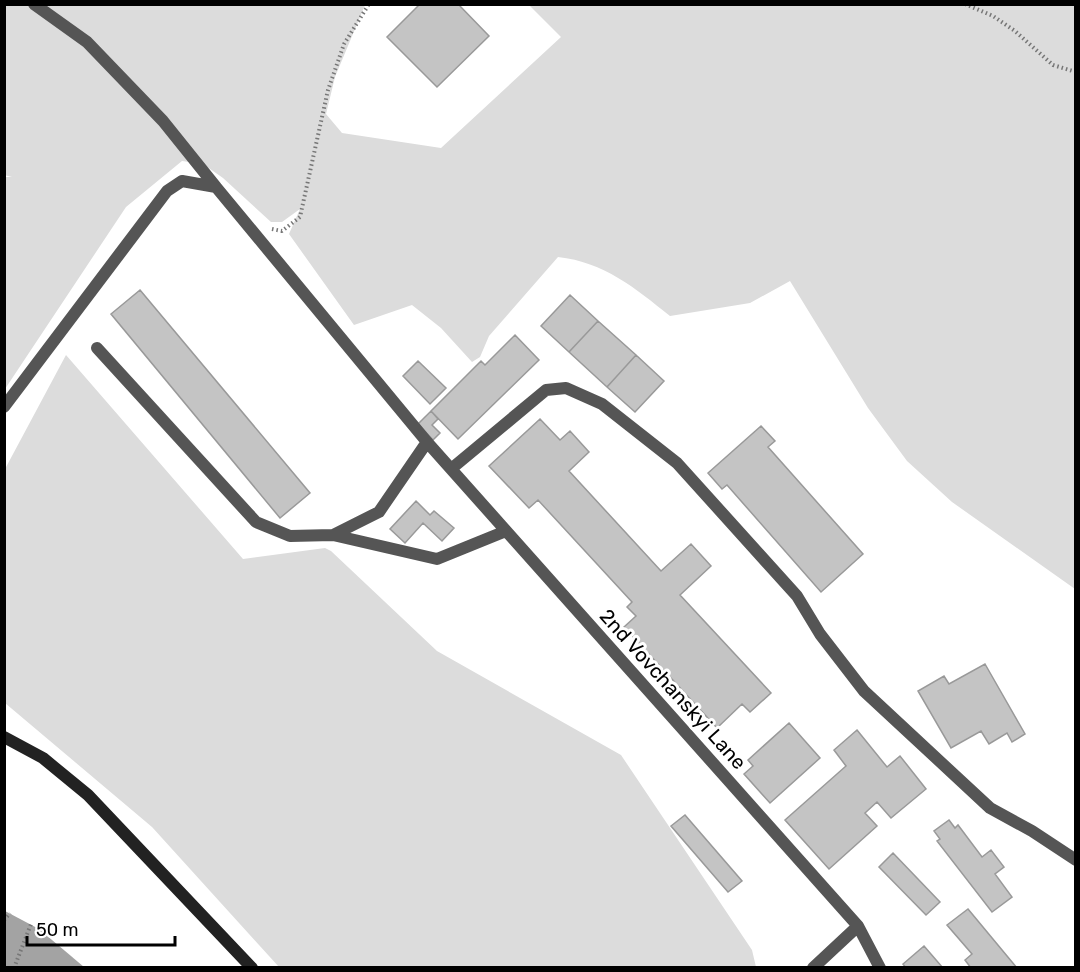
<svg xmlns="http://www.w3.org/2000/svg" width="1080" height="972" font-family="Rubik,sans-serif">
<rect width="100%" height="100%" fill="#fff"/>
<path fill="#dcdcdc" d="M5 5H365L335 77 326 114 342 133 441 148 561 37 529 5H1075V589L952 502 907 461 868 408 790 281 750 303 670 316C635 288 604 262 558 257L489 336 480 357 472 362 441 328 412 305 354 325 289 234 300 209 282 222H271L223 178 203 164 182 161 126 207 5 389 4 177H12L4 175Z
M66 355 243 559 325 548 331 551 437 651 621 755 752 950 756 967H279L152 827 5 703V469Z"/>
<path fill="#a3a3a3" d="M5 911 39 929 84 967H5Z"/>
<path fill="#c4c4c4" stroke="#999" stroke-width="1.5" d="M420 4H458L489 36 437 87 387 37Z
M140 290 310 493 280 518 111 314Z
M570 295 598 321 569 352 541 326Z
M598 321 636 355 607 387 569 352Z
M515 335 539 360 458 439 431 411 481 361 485 365Z
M636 355 664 381 635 412 607 387Z
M418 361 446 388 430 404 403 376Z
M431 411 438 419 432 425 440 433 433 440 418 424Z
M540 419 560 440 570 431 589 452 569 471 661 571 691 544 711 566 680 595 771 693 750 712 742 704 717 728 624 627 636 616 627 607 632 602 538 500 529 508 489 466Z
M761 426 775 441 768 447 863 554 821 592 727 485 722 489 708 473Z
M416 501 430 515 434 511 454 528 442 541 423 523 405 543 390 529Z
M985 664 1025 734 1012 742 1007 733 989 744 981 731 951 748 918 691 944 676 949 684Z
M789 723 820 758 770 803 744 774 753 766 748 760Z
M857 730 887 767 900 756 926 789 891 818 877 802 865 813 877 826 829 869 785 820 846 766 834 750Z
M685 815 742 881 728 892 671 826Z
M949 820 955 828 958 825 982 857 991 850 1004 867 995 874 1012 897 992 912 937 841 940 839 934 831Z
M893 853 940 902 926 915 879 867Z
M968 909 1017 968H971L965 960 972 954 947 925Z
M924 946 943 968H906L903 964Z"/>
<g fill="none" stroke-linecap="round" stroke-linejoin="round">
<path stroke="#777" stroke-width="4" stroke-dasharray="1.5 3" stroke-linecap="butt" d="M965 4 993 16 1015 31 1053 65 1076 72
M272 229 282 231 300 217 328 90 344 44 369 4
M4 920 10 913
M14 968 31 924"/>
<path stroke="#555" stroke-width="12" d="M34 4 87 42 163 121 216 187
M97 348 256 522 290 536 333 535 379 512 427 442
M4 407 167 191 182 181 216 187 427 442 858 926 880 968
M451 469 546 390 566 388 602 404 677 463 797 596 820 634 864 691 990 808 1032 831 1076 860
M333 535 437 559 506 531
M813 968 858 926"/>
<path stroke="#222" stroke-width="12" d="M4 737 43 758 88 795 252 968"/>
</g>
<g text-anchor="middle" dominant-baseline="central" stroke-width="6" stroke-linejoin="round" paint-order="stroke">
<g font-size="20" fill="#000" stroke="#fff">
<text transform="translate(673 689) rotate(48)">2nd Vovchanskyi Lane</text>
</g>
</g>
<rect width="1080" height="972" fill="none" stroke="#000000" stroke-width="12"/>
<path d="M27 936v9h148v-9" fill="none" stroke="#000000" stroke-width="3"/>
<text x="36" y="936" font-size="18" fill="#000000" stroke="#ffffff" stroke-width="4.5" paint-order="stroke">50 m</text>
</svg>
